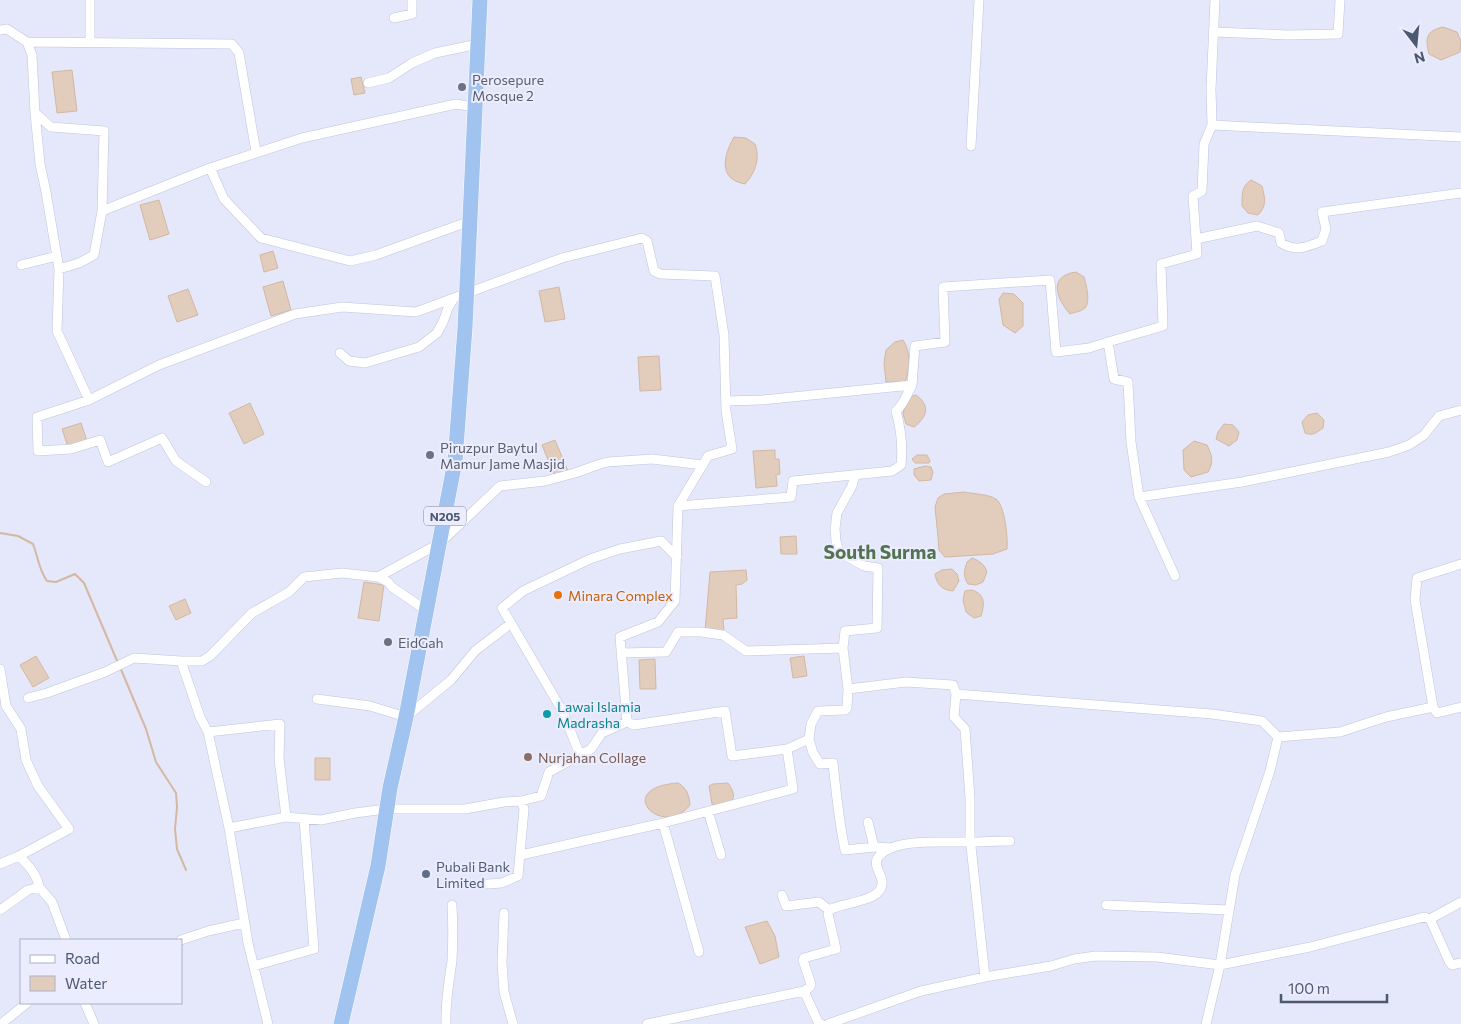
<svg xmlns="http://www.w3.org/2000/svg" width="1461" height="1024" font-family="Commissioner,sans-serif">
<rect width="100%" height="100%" fill="#e5e7fa"/>
<path fill="#e2ccbb" stroke="#d3b8a2" d="M1443 27 1457 32 1461 41 1460 52 1441 60 1429 54C1425 38 1426 31 1443 27Z
M72 70 77 111 57 113 52 72Z
M361 77 365 93 354 95 351 79Z
M734 137 746 138 755 144C760 158 756 172 745 184 717 179 724 155 734 137Z
M1251 180 1262 186C1265 198 1267 206 1258 215L1248 213 1242 206C1242 195 1241 187 1251 180Z
M159 200 169 234 150 240 140 205Z
M273 251 278 268 264 272 260 255Z
M1076 272 1084 277C1086 284 1091 302 1085 308 1081 312 1074 312 1070 314 1056 298 1048 276 1076 272Z
M283 281 291 310 271 316 263 287Z
M559 287 565 319 545 322 539 291Z
M188 289 198 315 177 322 168 296Z
M1003 293 1014 294 1023 303V326L1015 333 1003 325 999 299Z
M903 340C911 351 910 370 905 382H886L884 363 886 350 895 342Z
M659 356 661 390 640 391 638 357Z
M916 395C931 406 927 417 914 427L906 424 903 414 907 398Z
M250 403 264 434 244 444 229 413Z
M1317 413 1324 420 1323 428C1316 433 1313 436 1305 433L1302 422 1308 415Z
M81 423 87 441 68 447 62 429Z
M1224 424 1233 425 1239 432 1237 440 1229 446 1216 439 1218 432Z
M555 440 568 471 555 477 542 445Z
M1194 441 1207 445C1212 455 1214 462 1208 472L1191 477 1184 470 1183 450Z
M775 450V459H779L780 474 776 475 777 486 756 488 753 451Z
M917 455H927L930 461 929 463H915L912 459Z
M925 466 931 467 933 472 931 480 919 481 914 475V469Z
M964 492C973 494 988 494 996 499 1005 506 1008 538 1007 549L993 554 945 557 939 550 938 537 935 507 938 498 944 494Z
M796 536 797 554H781L780 537Z
M972 558C980 561 984 564 987 572L983 582 976 585 968 584C963 576 964 571 967 562Z
M952 569 957 574 959 581 953 591C942 590 937 585 935 574L942 570Z
M746 570 747 580 742 584 736 585 737 618 723 619 724 631H705L710 572Z
M364 582 384 585 379 621 358 618Z
M971 590C985 593 985 604 981 616L974 618 966 612 963 600 965 591Z
M185 599 191 613 176 620 169 606Z
M36 656 49 678 33 687 20 665Z
M804 656 807 676 793 678 790 658Z
M655 659 656 689H640L639 660Z
M315 758H330V780H315Z
M678 783C687 788 689 795 690 805 663 840 611 788 678 783Z
M728 783C735 793 737 801 724 804 719 805 717 806 712 804L709 786 713 784Z
M767 921 775 936 779 957 760 964 745 927Z"/>
<g fill="none" stroke-linecap="round" stroke-linejoin="round">
<path stroke="#d3b8a2" stroke-width="2" d="M0 533 18 536 33 544C38 557 39 570 47 581L56 582 75 574 84 583 118 663
M120 667 146 729 156 762 176 793 177 807 175 829 177 849 186 870"/>
<g stroke="#bec5db" stroke-width="10">
<path id="street" d="M394 18 412 14V0
M0 30 7 29 27 42 32 55 35 113 40 164 46 192 59 269 57 331 89 400 159 365 295 314 342 307 416 312 562 258 642 238 647 241 654 271 660 274 715 276 724 335 726 411 732 449 708 456 678 506 675 601 658 622 620 637 627 722 602 733 591 749 549 772 541 796 521 801 504 802 465 809H386L355 813 321 820 286 817 279 759 280 724 208 732 229 828 286 817
M1213 32 1288 35 1338 34 1340 0
M27 42 232 44 239 53 256 152
M90 42V0
M368 83 389 78 412 63 435 53 478 44
M35 113 51 127 104 131 102 211 94 255 79 263 59 269
M1212 125 1461 137
M971 146 979 0
M210 168 224 199 261 238 350 261 376 255 470 221
M102 211 210 168 302 138 456 104 474 107
M1196 239 1257 226 1279 233 1281 243C1296 252 1307 247 1322 241L1326 229 1322 212 1461 193
M21 265 57 256
M340 353 349 361 365 363 419 347 437 333 443 322 448 308 454 298
M89 400 37 417 38 451 71 449 100 440 108 462 162 438 176 461 206 482
M726 401 761 400 912 385 915 346 945 342 943 287 1050 280 1056 352 1089 348 1108 342
M1139 497 1242 482 1389 452 1409 445 1424 435 1439 416 1461 410
M678 506 791 497 793 481 892 471 901 465C903 446 901 429 896 411 904 404 907 394 912 385
M1461 564 1417 578 1415 600 1433 707 1437 713 1461 707
M1175 576 1139 497 1131 442 1128 382 1114 379 1108 342 1163 326 1161 264 1197 254 1193 196 1202 191 1204 144 1212 125 1211 89 1215 0
M378 577 388 582 392 587 427 611
M621 653 666 652 678 632H701L723 635 746 651 843 648 845 631 877 628 878 568 864 566 839 552 836 541 835 529 837 513 852 486 855 475
M0 669 6 706 21 729 26 760 38 786 69 829 19 856C28 865 37 874 39 887
M848 689 906 682 953 685 956 694 1212 714 1262 721 1278 737
M956 694 954 717 965 729 970 798V837L985 977
M28 698 47 693 105 672 134 658 181 661
M317 699 370 706 406 717 451 680 475 651 510 624
M627 722 634 725 725 711 732 756 787 749
M208 732 200 717 181 661H202L210 656 252 613 289 592 304 577 342 573 378 577 440 543 500 486 545 481 575 473 600 464 608 462 652 459 703 465
M1278 737 1270 771 1235 875 1220 965 1310 947 1424 917 1430 919 1449 961 1452 965 1461 963
M1278 737 1340 732 1386 717 1433 707
M809 739 813 753 820 764 833 763C836 792 839 822 845 850L874 847 892 848
M580 755 563 712 502 608 523 591 590 559 620 549 661 541 677 557
M708 811 721 855
M868 822 874 847
M663 823 699 952
M229 828 248 943 268 1024
M521 855 663 823 793 789 787 749 809 739 811 724 818 711 845 710 847 708 848 689 843 648
M0 864 19 856
M488 884 502 883 518 876 524 809 521 801
M782 895 786 906 819 902 829 910
M1106 905 1229 910
M0 910 28 890 39 887 52 902 66 940
M504 913 502 963 504 992 513 1024
M1430 919 1461 902
M181 940 208 931 244 923
M254 966 314 949 304 819
M804 991 810 987 811 984 803 960 804 958 836 949 828 914 829 910C843 902 885 902 882 881 881 873 872 864 879 856 896 837 946 843 968 842 982 842 996 841 1010 841
M85 1003 94 1024
M1 1024 27 1003
M446 1024C445 1003 449 982 452 961 453 942 453 924 452 905
M647 1024 804 991 818 1022 821 1024
M828 1024 921 991 985 977 1051 966 1074 959 1096 956 1157 957 1220 965 1206 1024"/>
</g>
<g stroke="#fff" stroke-width="16">
<path id="highway" d="M341 1024 378 866 390 788 406 717 455 461 465 328 480 0"/>
</g>
<use href="#street" stroke="#fff" stroke-width="9"/>
<use href="#highway" stroke="#a1c3ef" stroke-width="15"/>
</g>
<g fill="#6b7280" stroke="#ebecfd" stroke-width="2">
<circle cx="462" cy="87" r="5"/>
<circle cx="430" cy="455" r="5"/>
<circle cx="388" cy="642" r="5"/>
</g>
<circle fill="#e8710a" stroke="#ebecfd" stroke-width="2" cx="558" cy="595" r="5"/>
<circle fill="#0f9aa8" stroke="#ebecfd" stroke-width="2" cx="547" cy="714" r="5"/>
<circle fill="#8d6e63" stroke="#ebecfd" stroke-width="2" cx="528" cy="757" r="5"/>
<circle fill="#5c6f8a" stroke="#ebecfd" stroke-width="2" cx="426" cy="874" r="5"/>
<g text-anchor="middle" dominant-baseline="central" stroke-width="4" stroke-linejoin="round" paint-order="stroke">
<rect fill="#ebecfd" stroke="#7c859b" stroke-width="1" x="424" y="506.5" width="42" height="19" rx="4"/>
<g font-size="12" font-weight="bold" fill="#4c5971">
<text x="445" y="516">N205</text>
</g>
<g font-size="14" fill="#5b616d" stroke="#ebecfd" text-anchor="start">
<text x="472" y="79">Perosepure<tspan x="472" dy="16">Mosque 2</tspan></text>
<text x="440" y="447">Piruzpur Baytul<tspan x="440" dy="16">Mamur Jame Masjid</tspan></text>
<text x="398" y="642">EidGah</text>
</g>
<g font-size="14" fill="#c56008" stroke="#ebecfd" text-anchor="start">
<text x="568" y="595">Minara Complex</text>
</g>
<g font-size="14" fill="#0d838f" stroke="#ebecfd" text-anchor="start">
<text x="557" y="706">Lawai Islamia<tspan x="557" dy="16">Madrasha</tspan></text>
</g>
<g font-size="14" fill="#785e54" stroke="#ebecfd" text-anchor="start">
<text x="538" y="757">Nurjahan Collage</text>
</g>
<g font-size="14" fill="#4e5e75" stroke="#ebecfd" text-anchor="start">
<text x="436" y="866">Pubali Bank<tspan x="436" dy="16">Limited</tspan></text>
</g>
<g font-size="19" font-weight="bold" fill="#547352" stroke="#ebecfd">
<text x="880" y="551">South Surma</text>
</g>
</g>
<rect x="20" y="939" width="162" height="65" fill="#ebecfd" stroke="#abb1c5"/>
<rect x="30" y="955" width="25" height="8" fill="#ffffff" stroke="#abb1c5"/>
<text x="65" y="964" font-size="15" fill="#4c5971">Road</text>
<rect x="30" y="976" width="25" height="15" fill="#e2ccbb" stroke="#abb1c5"/>
<text x="65" y="989" font-size="15" fill="#4c5971">Water</text>
<g transform="translate(1416 45) rotate(164)" stroke="#ebecfd" stroke-width="4" paint-order="stroke">
<path d="M0-4L9 19L0 12L-9 19Z" fill="#4c5971"/>
<text y="-8" font-size="14" font-weight="bold" text-anchor="middle" fill="#4c5971">N</text>
</g>
<path d="M1281 994v8h106v-8" fill="none" stroke="#4c5971" stroke-width="2.5"/>
<text x="1288" y="994" font-size="15" fill="#4c5971" stroke="#ebecfd" stroke-width="4" paint-order="stroke">100 m</text>
</svg>
